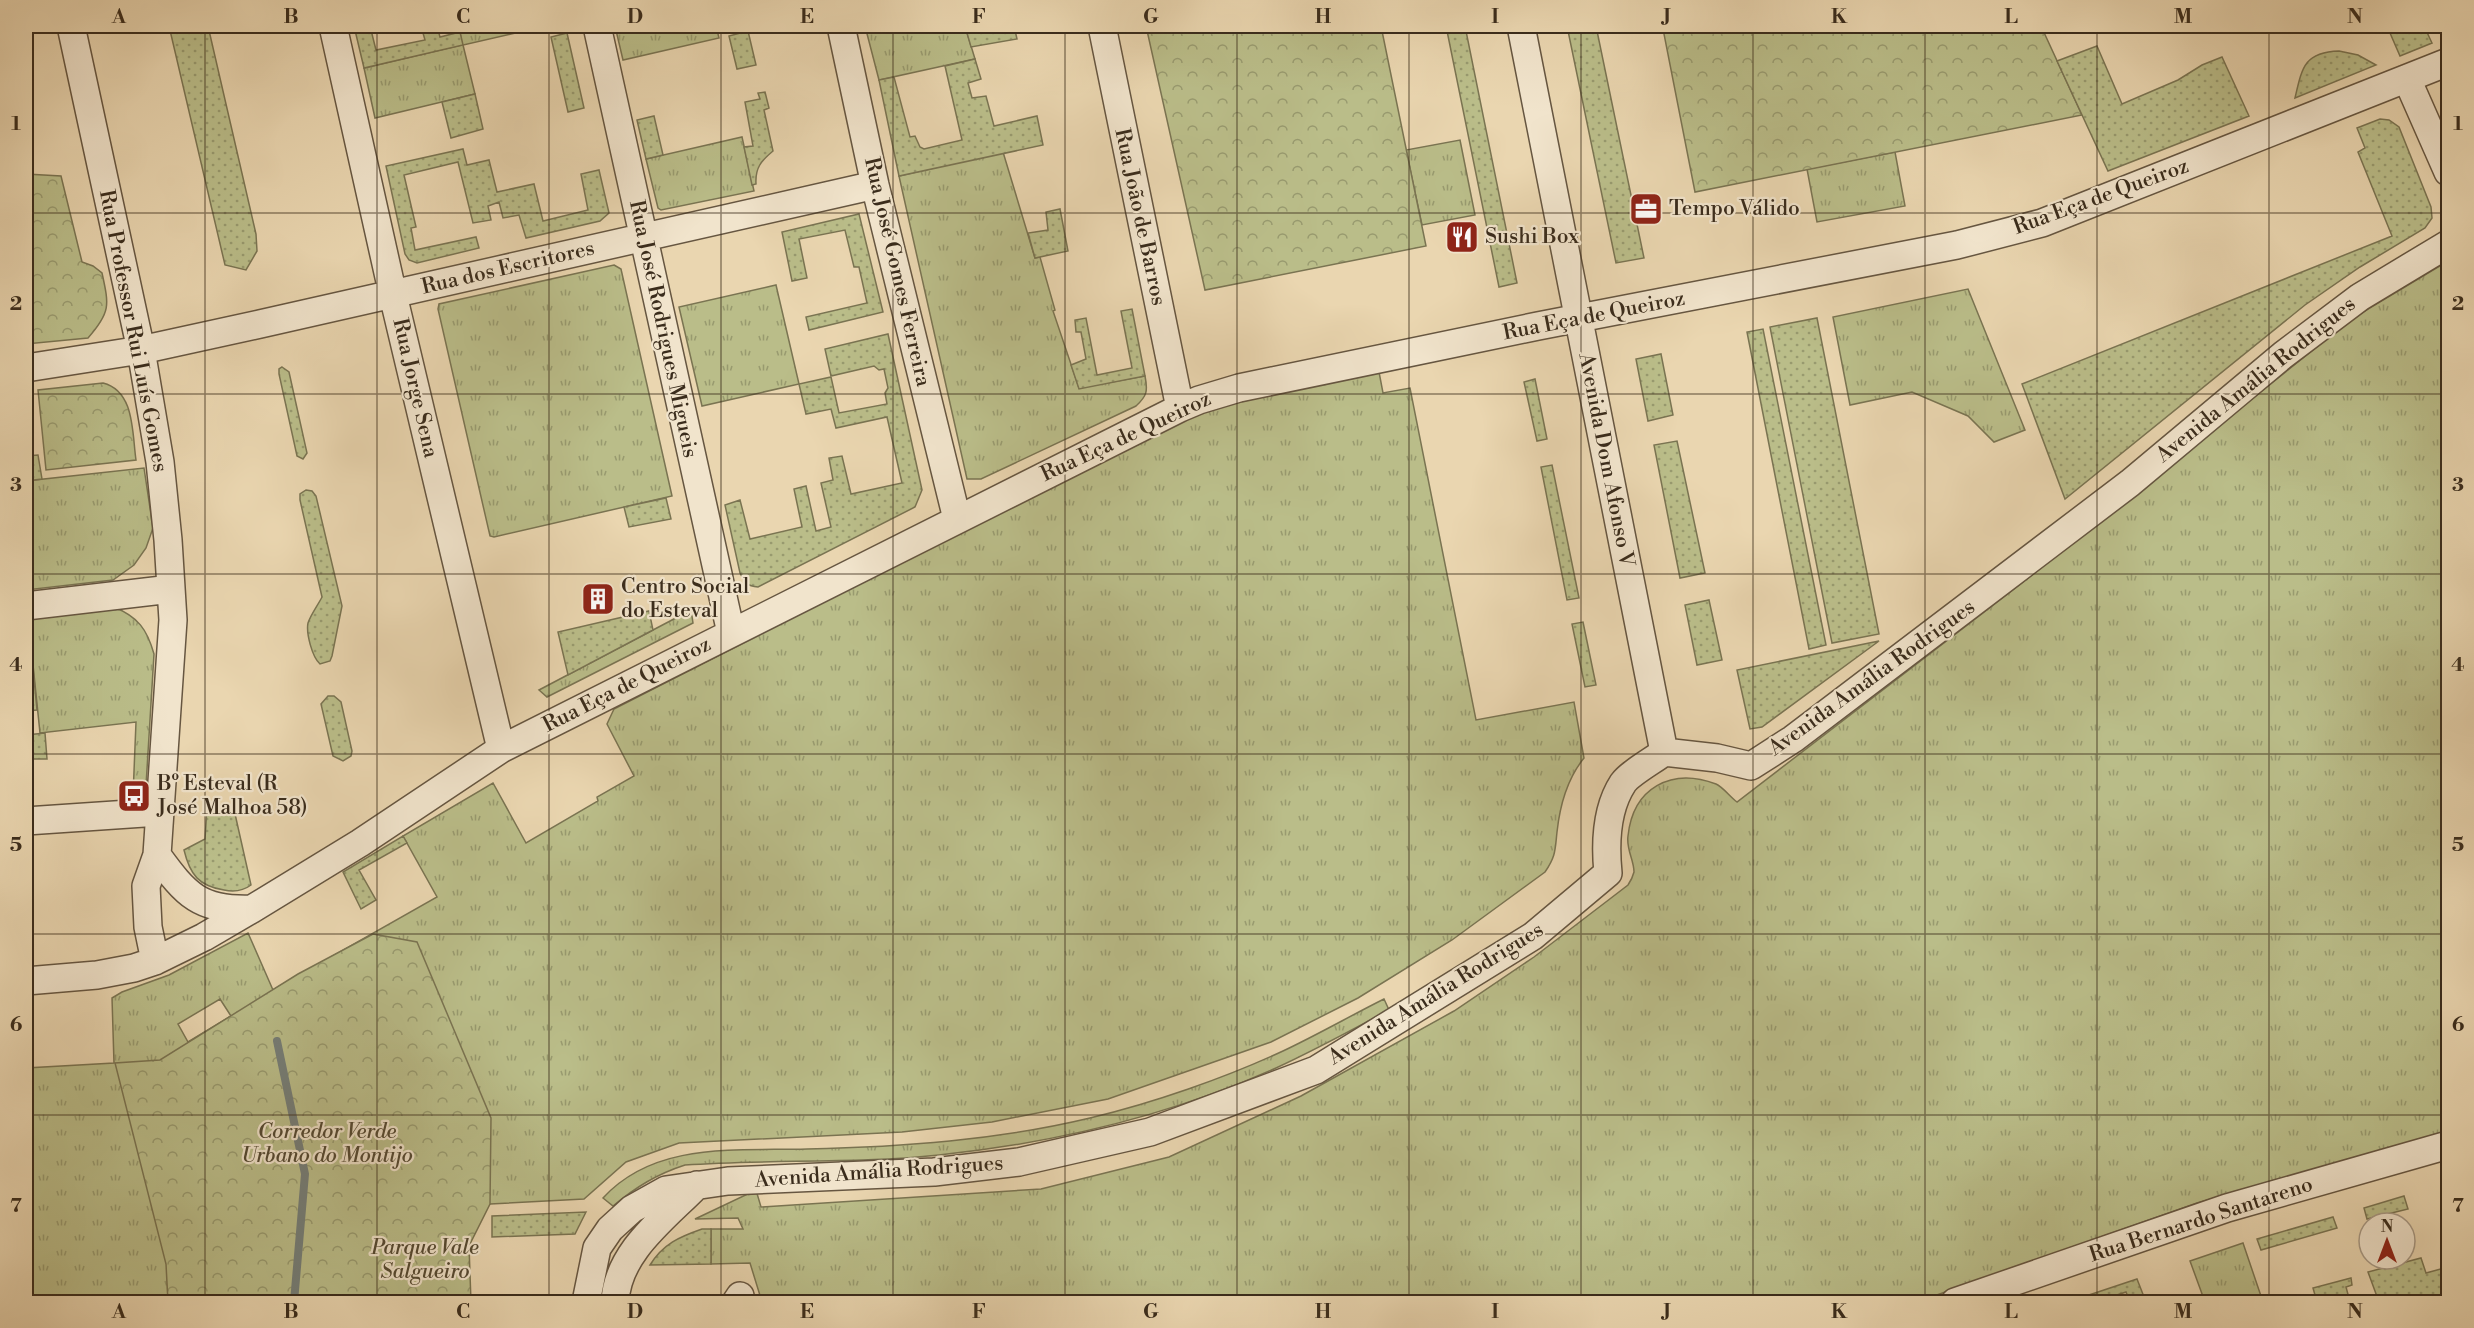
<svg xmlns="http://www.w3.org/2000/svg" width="2474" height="1328" font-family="'Libre Bodoni',serif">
<defs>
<pattern id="grass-tufts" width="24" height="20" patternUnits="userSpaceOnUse" patternTransform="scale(1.5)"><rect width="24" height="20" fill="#babd89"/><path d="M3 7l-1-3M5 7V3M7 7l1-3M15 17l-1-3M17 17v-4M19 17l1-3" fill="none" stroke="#989a6f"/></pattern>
<pattern id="park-crowns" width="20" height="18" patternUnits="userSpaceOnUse" patternTransform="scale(1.5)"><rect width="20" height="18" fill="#babd89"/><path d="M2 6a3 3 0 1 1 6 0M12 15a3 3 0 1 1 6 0" fill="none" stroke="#989a6f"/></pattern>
<pattern id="garden-dots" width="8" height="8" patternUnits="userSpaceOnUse" patternTransform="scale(1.5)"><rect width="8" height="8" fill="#babd89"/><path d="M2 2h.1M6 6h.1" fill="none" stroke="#989a6f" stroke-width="1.8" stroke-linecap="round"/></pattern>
</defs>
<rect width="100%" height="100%" fill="#ead6b0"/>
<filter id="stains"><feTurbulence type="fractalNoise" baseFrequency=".00333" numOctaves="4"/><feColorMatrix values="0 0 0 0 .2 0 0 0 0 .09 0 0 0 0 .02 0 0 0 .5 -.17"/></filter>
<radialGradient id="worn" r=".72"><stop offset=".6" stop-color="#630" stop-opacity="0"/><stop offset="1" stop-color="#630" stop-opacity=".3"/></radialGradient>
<path fill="url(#grass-tufts)" stroke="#7a7452" stroke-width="1.5" fill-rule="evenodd" d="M459 26H546L463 45 475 94 375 118 364 68 462 45Z
M615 26H716L719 38 623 60Z
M865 26H965L975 59 879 80Z
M742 137 754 191 661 210 658 208 646 159Z
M1460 140 1475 215 1422 225 1406 150Z
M1003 152 1035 258 1040 257 1055 310 1053 311 1079 388 1145 376C1148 391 1147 396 1136 406L981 479H967L899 176Z
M1895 152 1905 206 1817 222 1807 169Z
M2448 261V1131L2197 1203 1917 1302H762L750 1263 711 1264V1229H743L738 1218 695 1219 756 1190 761 1207 1041 1189 1169 1157 1301 1096 1454 1011 1534 957 1628 885C1630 882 1633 876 1634 872 1634 860 1626 849 1628 836 1633 788 1671 767 1716 784 1723 787 1730 797 1737 802L2022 583 2353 318Z
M614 265 621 269 672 496 494 537 490 536 438 309 439 304Z
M776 285 799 384 702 406 679 307Z
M1968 289 2025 430 1994 442 1968 416 1912 392 1850 405 1833 317Z
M1379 372 1383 393 1410 388 1476 720 1574 702 1584 758C1567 779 1560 804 1557 832 1555 850 1556 856 1545 872L1452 940 1358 998 1271 1042 1108 1099 992 1122 902 1132 679 1143 626 1162 584 1199 490 1204 167 1264 168 1302H26V1068L114 1063 112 998 122 992 169 975 248 933 273 990 437 897 403 836 493 783 526 843 598 801 597 797 634 776 607 724 614 709 1197 411ZM220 999 231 1016 188 1042 178 1024Z
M144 468 153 528 146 548 134 565 113 580 26 590V481Z
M114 607C138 617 147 629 154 654L145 802H126L122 797 133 796 136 722 40 733 28 616Z
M691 610 693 623 547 697 539 690Z
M1384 999 1389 1010C1352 1030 1315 1050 1276 1068 1171 1115 1054 1143 939 1155 855 1164 769 1159 685 1165 657 1174 636 1187 613 1206L603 1198C655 1141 737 1151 807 1149 902 1147 998 1140 1090 1118 1153 1103 1225 1078 1283 1051 1317 1035 1350 1016 1384 999Z
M2243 1243 2263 1302H2205L2190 1261Z"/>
<path fill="url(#park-crowns)" stroke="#7a7452" stroke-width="1.5" d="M1146 26H1381L1426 246 1205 290Z
M1683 26H2041L2082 115 1695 192 1663 29Z
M26 174 61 176 82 262 93 266 102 273C109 305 111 312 88 338L26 344Z
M103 383C135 391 132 433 136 460L46 470 38 390Z
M373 934 417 942 491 1118 490 1204 469 1246 471 1302H168L166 1264 115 1063 160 1060 298 974Z"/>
<path fill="url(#garden-dots)" stroke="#7a7452" stroke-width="1.5" d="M169 26H208L256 234 257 251 246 270 225 265Z
M354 26H370L376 50 425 40 421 26H437L440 37 460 32 463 45 364 68Z
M965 26H1014L1017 39 971 47Z
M1446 26H1465L1517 283 1499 287Z
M1567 26H1596L1644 258 1616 263Z
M2387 26H2424L2432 43 2400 56Z
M748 31 756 65 737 69 729 36Z
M567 33 584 108 568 112 551 37Z
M2097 46 2122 104 2178 80 2202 65 2222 57 2249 116 2108 171 2057 61Z
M2339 51 2358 55 2376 65 2295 98C2302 68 2304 52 2339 51Z
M975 59 981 79 968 83 972 98 986 96 994 126 1037 116 1043 145 899 176 879 80 894 77 910 137 915 136 920 147 924 149 962 140 945 66Z
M765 92 769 108 764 110 773 151C761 161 755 168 756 184L752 185 744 147 753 146 745 102 760 99 758 93Z
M475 94 483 129 451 138 442 102Z
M654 116 663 155 646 159 637 120Z
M2380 119 2389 120 2399 127 2431 207 2432 218 2425 228 2360 267 2305 305 2065 499 2022 384 2392 236 2358 152 2365 148 2357 128Z
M463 149 467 165 489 160 497 192 534 184 543 221 588 210 581 174 599 170 609 213 600 221 526 238 519 215 503 218 499 202 488 206 491 220 473 223 458 162 404 175 416 227 411 228 415 250 476 237 479 248 417 263 409 260 405 254 386 166Z
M1060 209 1068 251 1035 258 1028 233 1048 230 1046 212Z
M859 214 883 312 809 330 806 317 867 303 859 267H854L845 230 799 239 807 278 792 281 782 232Z
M1132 309 1145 376 1079 389 1071 365 1086 359 1081 332H1076L1075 320 1086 318 1097 375 1132 368 1121 311Z
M1817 318 1879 634 1832 643 1770 327Z
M1763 329 1826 645 1809 649 1747 332Z
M888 334 922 490 915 507 758 587C747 586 745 583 740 573L725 505 740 500 750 539 802 527 794 489 806 486 816 531 831 527 821 483 833 480 829 458 842 456 851 494 902 483 887 417 836 428 831 409 806 414 799 384 831 377 839 413 887 404 885 393 888 388 884 369 879 370 874 366 831 376 825 349Z
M1661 354 1673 415 1648 421 1636 359Z
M282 367 289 372 307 453 303 459 297 456 279 374V369Z
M1535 379 1547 439 1537 441 1524 382Z
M1677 441 1705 573 1680 578 1654 445Z
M38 455 42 479 26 481V456Z
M1552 465 1579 598 1567 600 1541 467Z
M306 490 312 491 316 496 342 606 332 656 330 661 320 664C312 657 306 633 308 623 311 614 318 605 322 597L300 500V494Z
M666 498 671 519 629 527 624 507Z
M1709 600 1722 660 1697 665 1685 605Z
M649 611 653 630 568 675 558 632Z
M1583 622 1596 685 1585 687 1572 624Z
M26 637H30L37 710 26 711Z
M1879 641 1762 727 1750 729 1737 670Z
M328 696H334L341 702 352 751 351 756 343 761 333 756 321 704Z
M45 733 47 759H26V735Z
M233 805 251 885C243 891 234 892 224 890 199 886 190 875 184 850L205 839 207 808Z
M403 836 407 843 359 870 376 900 361 909 343 872Z
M2404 1196 2408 1209 2367 1219 2364 1208Z
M586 1212 575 1234 492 1237V1216Z
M2333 1217 2337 1228 2261 1250 2257 1239Z
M702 1229H711V1264L650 1265C663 1244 679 1237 702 1229Z
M2421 1258 2426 1273 2448 1267V1302H2379L2368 1272Z
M2351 1278 2352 1285 2346 1287 2350 1302H2317L2313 1288Z
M2137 1279 2146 1302H2130L2126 1292 2102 1300 2103 1302H2068Z"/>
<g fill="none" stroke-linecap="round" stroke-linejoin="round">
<path stroke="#757f79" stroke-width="8" d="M277 1041 305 1174 294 1302"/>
<g stroke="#665641" stroke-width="30">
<path id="minor" d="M71 26 141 350 160 462 168 540 173 620 157 855 146 886 148 927 155 961
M333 26 393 295 501 749
M597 26 731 633
M841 26 875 185 957 519
M1102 26 1180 408
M1521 26 1664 752
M2407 79 2448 172
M26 368 141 350 260 324 875 185
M26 606 171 589
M26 821 159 812
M157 855C186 895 200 911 252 909
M26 981 97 975 134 968 155 961 204 937 252 909 360 843 501 749 1180 408 1199 400 1239 388 1538 326 1957 245 2042 223 2448 62
M586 1302 597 1248 610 1229 632 1209 666 1190 728 1181 934 1172 1019 1162 1150 1132 1316 1070 1533 936 1608 873C1605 843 1606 809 1623 783 1630 773 1654 760 1664 752L1717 758 1751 766 1793 739 2130 483 2283 355 2360 297 2448 244
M615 1302C617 1252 665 1218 697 1185
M736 1302 740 1296
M1955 1302 2227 1208 2448 1145"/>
</g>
<use href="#minor" stroke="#f1e4cc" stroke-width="27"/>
</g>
<path fill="none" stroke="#3a2c1c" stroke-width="1.5" stroke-opacity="0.55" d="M205 26V1302M377 26V1302M549 26V1302M721 26V1302M893 26V1302M1065 26V1302M1237 26V1302M1409 26V1302M1581 26V1302M1753 26V1302M1925 26V1302M2097 26V1302M2269 26V1302M26 213H2448M26 394H2448M26 574H2448M26 754H2448M26 934H2448M26 1115H2448"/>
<defs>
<g id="office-square" transform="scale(1.725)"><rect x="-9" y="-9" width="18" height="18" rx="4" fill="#8f2418" stroke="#f1e4cc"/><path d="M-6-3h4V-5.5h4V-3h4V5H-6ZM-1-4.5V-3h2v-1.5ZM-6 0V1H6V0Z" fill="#fff"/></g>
<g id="restaurant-square" transform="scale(1.725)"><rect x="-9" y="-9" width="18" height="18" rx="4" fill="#8f2418" stroke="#f1e4cc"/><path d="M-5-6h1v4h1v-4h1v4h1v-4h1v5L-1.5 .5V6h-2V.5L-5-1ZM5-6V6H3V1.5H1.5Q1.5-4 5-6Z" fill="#fff"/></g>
<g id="building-square" transform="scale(1.725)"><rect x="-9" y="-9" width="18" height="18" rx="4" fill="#8f2418" stroke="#f1e4cc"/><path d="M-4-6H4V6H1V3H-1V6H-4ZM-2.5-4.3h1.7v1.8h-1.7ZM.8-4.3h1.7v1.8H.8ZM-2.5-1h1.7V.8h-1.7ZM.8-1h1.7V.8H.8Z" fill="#fff"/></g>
<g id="bus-square" transform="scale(1.725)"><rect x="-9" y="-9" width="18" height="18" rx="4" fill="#8f2418" stroke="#f1e4cc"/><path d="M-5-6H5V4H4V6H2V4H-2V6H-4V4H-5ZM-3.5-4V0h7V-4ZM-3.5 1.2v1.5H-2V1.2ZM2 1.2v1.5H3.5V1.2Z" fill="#fff"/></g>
</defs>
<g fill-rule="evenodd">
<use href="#office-square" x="1646" y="209"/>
<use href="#restaurant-square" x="1462" y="237"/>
<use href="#building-square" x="598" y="599"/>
<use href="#bus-square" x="134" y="796"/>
</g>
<g text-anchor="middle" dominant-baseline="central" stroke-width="4.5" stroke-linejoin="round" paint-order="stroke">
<g font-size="21" fill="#3a2c1c" stroke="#f1e4cc">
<text transform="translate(2101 197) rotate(-20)">Rua Eça de Queiroz</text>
<text transform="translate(1140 217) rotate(78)">Rua João de Barros</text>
<text transform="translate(508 268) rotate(-13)">Rua dos Escritores</text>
<text transform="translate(897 272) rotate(77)">Rua José Gomes Ferreira</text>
<text transform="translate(1594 316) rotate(-11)">Rua Eça de Queiroz</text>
<text transform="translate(663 329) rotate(78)">Rua José Rodrigues Migueis</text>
<text transform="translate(133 331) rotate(79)">Rua Professor Rui Luís Gomes</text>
<text transform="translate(2256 380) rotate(-39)">Avenida Amália Rodrigues</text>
<text transform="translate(415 388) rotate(77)">Rua Jorge Sena</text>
<text transform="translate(1126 437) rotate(-25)">Rua Eça de Queiroz</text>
<text transform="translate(1606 460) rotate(79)">Avenida Dom Afonso V</text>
<text transform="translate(1872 678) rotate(-36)">Avenida Amália Rodrigues</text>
<text transform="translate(627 685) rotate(-27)">Rua Eça de Queiroz</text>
<text transform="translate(1436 994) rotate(-32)">Avenida Amália Rodrigues</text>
<text transform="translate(879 1172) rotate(-4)">Avenida Amália Rodrigues</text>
<text transform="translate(2201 1220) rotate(-18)">Rua Bernardo Santareno</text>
</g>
<g font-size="21" fill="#3a2c1c" stroke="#f1e4cc" text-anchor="start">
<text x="1669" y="209">Tempo Válido</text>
<text x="1485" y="237">Sushi Box</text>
<text x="621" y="587">Centro Social<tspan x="621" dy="24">do Esteval</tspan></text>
<text x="157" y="784">Bº Esteval (R<tspan x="157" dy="24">José Malhoa 58)</tspan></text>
</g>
<g font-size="21" font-style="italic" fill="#544932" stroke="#f1e4cc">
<text x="327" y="1132">Corredor Verde<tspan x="327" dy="24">Urbano do Montijo</tspan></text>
<text x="425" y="1248">Parque Vale<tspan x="425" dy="24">Salgueiro</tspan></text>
</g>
</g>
<rect width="2474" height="1328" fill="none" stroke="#ead6b0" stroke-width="66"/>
<g transform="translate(2387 1241)"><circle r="28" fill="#f1e4cc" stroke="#a89a86" stroke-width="1.5"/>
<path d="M0-4.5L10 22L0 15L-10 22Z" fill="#8f2418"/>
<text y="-9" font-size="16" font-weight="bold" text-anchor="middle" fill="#3a2c1c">N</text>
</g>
<rect x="33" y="33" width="2408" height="1262" fill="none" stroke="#3a2c1c" stroke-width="2"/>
<g font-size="20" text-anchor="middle" font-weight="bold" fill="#3a2c1c">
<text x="119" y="23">A</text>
<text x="291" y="23">B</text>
<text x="463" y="23">C</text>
<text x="635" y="23">D</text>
<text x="807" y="23">E</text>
<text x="979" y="23">F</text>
<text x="1151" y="23">G</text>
<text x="1323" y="23">H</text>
<text x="1495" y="23">I</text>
<text x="1667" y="23">J</text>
<text x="1839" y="23">K</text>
<text x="2011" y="23">L</text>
<text x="2183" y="23">M</text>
<text x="2355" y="23">N</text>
<text x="16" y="130">1</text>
<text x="2458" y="130">1</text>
<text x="16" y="310">2</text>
<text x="2458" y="310">2</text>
<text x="16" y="491">3</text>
<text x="2458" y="491">3</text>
<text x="16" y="671">4</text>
<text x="2458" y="671">4</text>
<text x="16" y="851">5</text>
<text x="2458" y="851">5</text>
<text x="16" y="1031">6</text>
<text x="2458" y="1031">6</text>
<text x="16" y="1212">7</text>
<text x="2458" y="1212">7</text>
<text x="119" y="1318">A</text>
<text x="291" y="1318">B</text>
<text x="463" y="1318">C</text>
<text x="635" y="1318">D</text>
<text x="807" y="1318">E</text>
<text x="979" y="1318">F</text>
<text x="1151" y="1318">G</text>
<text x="1323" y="1318">H</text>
<text x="1495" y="1318">I</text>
<text x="1667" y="1318">J</text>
<text x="1839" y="1318">K</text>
<text x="2011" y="1318">L</text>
<text x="2183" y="1318">M</text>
<text x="2355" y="1318">N</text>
</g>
<rect width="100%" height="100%" filter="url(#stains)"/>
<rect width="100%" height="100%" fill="url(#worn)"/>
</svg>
